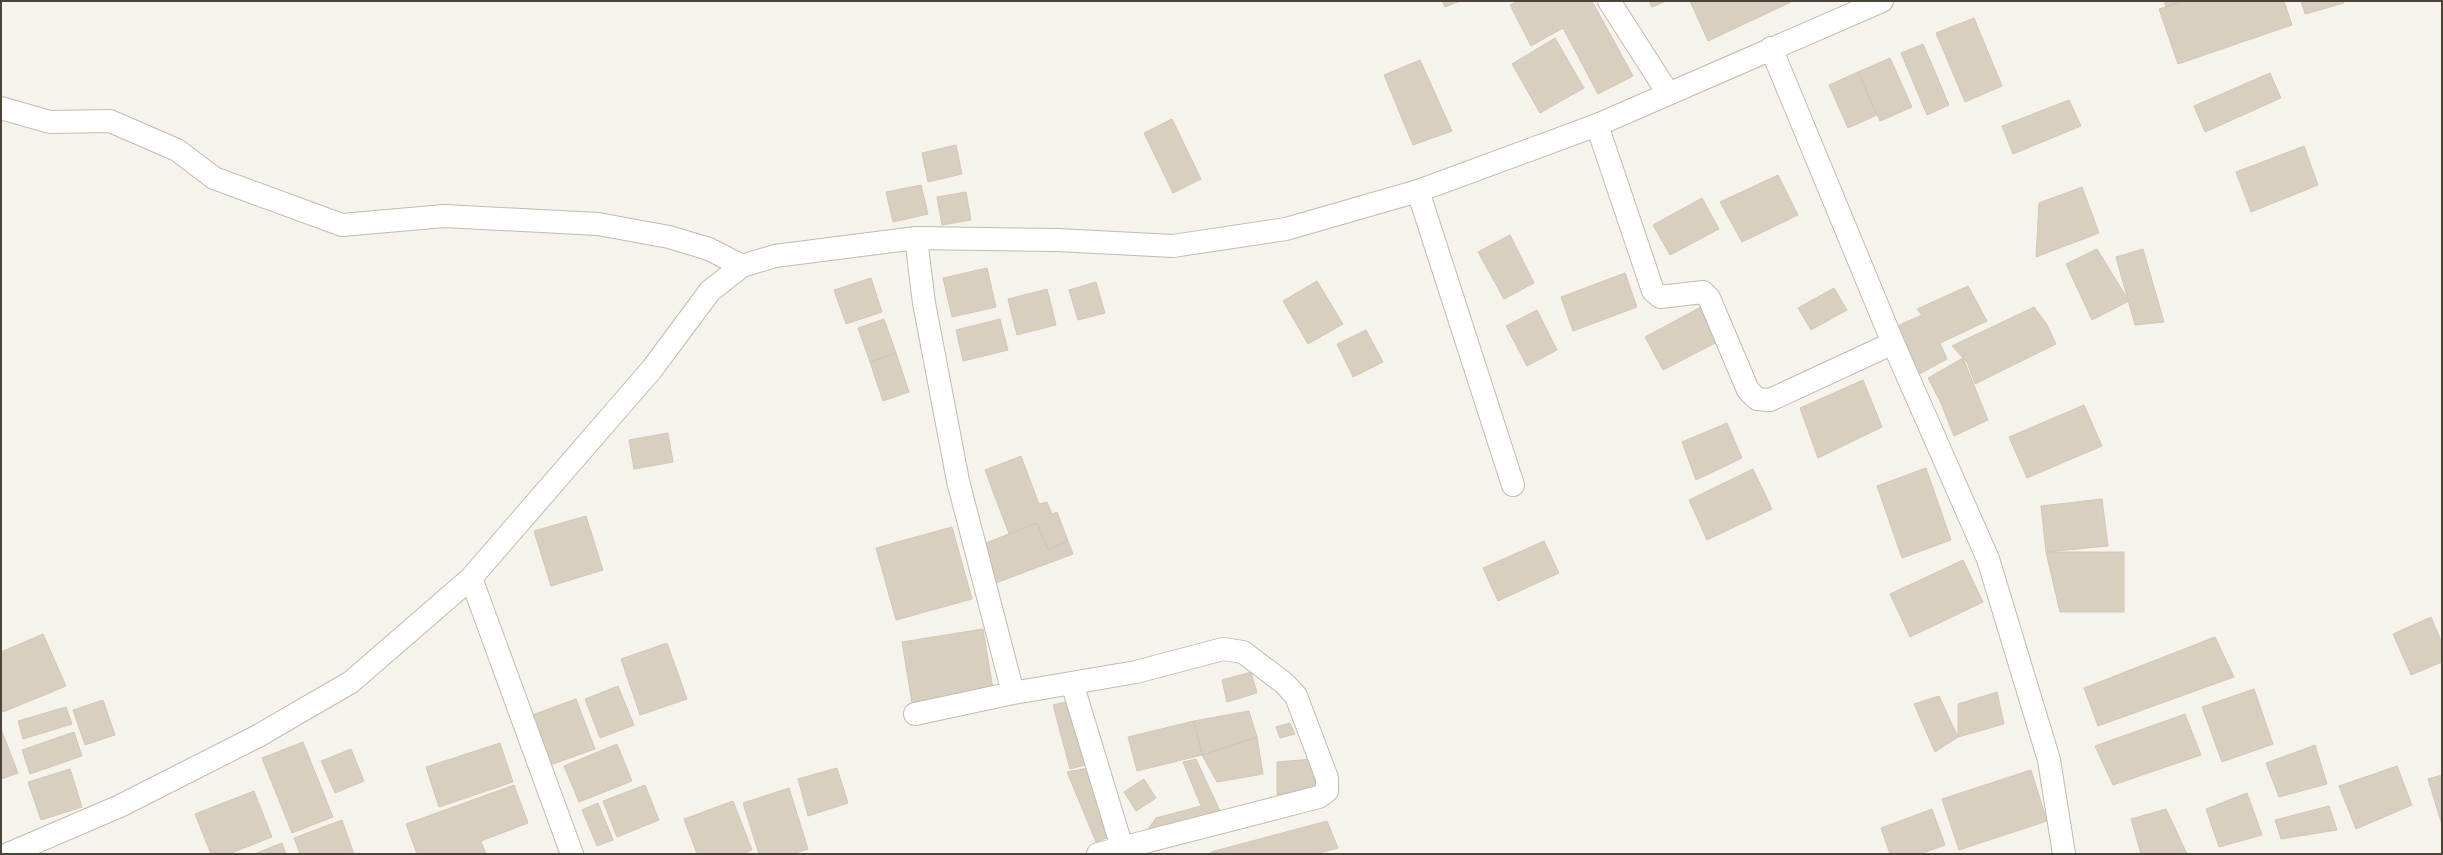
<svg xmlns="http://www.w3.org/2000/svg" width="2443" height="855" font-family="'Fira Sans Condensed',sans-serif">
<rect width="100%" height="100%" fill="#f6f3ec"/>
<path fill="#d8cfc1" stroke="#d3c7b4" d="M1442 1H1460L1445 7Z
M1517 1H1592L1633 76 1598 94 1563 28 1531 46 1510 5Z
M1649 1H1666L1652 7Z
M1690 1H1791V2L1708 41Z
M2164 1H2183L2166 7Z
M2183 1H2284L2292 25 2178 64 2159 9Z
M2301 1H2343L2344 3 2305 14Z
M1974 18 2002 86 1965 102 1936 33Z
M1555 38 1584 88 1540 113 1512 64Z
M1923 44 1949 105 1927 115 1901 53Z
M1890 58 1912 107 1880 121 1858 72Z
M1420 60 1452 131 1413 145 1384 75Z
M1858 72 1877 115 1848 128 1829 85Z
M2270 73 2281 98 2205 132 2194 106Z
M2069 100 2081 126 2013 154 2002 126Z
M1172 119 1201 179 1173 193 1144 133Z
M956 145 962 174 928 182 922 153Z
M2304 146 2318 185 2251 212 2236 172Z
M1778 175 1798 215 1742 242 1720 202Z
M921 185 928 214 893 222 886 192Z
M2082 187 2099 233 2036 257 2039 203Z
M966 192 971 220 942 225 937 197Z
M1702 198 1719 229 1670 255 1653 225Z
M1510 235 1534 283 1504 299 1478 252Z
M2097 249 2129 301 2092 320 2066 264Z
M2143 249 2164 322 2135 325 2116 257Z
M987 268 996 307 952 317 943 278Z
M1625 273 1637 307 1573 331 1561 297Z
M871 278 882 312 846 324 834 290Z
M1317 281 1343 324 1308 344 1283 301Z
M1096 282 1105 313 1078 320 1069 290Z
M1968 286 1987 321 1940 343 1947 359 1914 377 1895 327 1922 315 1917 309Z
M1834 288 1847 310 1811 330 1798 308Z
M1047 289 1056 325 1017 335 1008 299Z
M1701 307 1719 341 1663 370 1645 337Z
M2034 307 2046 323 2056 344 1975 384 1967 362 1952 346Z
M1537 310 1557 350 1527 366 1506 326Z
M884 319 896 353 870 362 858 328Z
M1000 319 1008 350 963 361 956 330Z
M1366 330 1383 362 1353 377 1337 344Z
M896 353 909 392 883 401 870 362Z
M1963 358 1988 420 1954 436 1940 401 1928 378Z
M1863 380 1882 427 1818 458 1800 408Z
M2084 405 2102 446 2027 478 2009 437Z
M1727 423 1742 458 1696 480 1682 442Z
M668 433 673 462 634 469 629 440Z
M1021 456 1039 504 1047 502 1052 514 1057 512 1068 541 1048 550 1037 523 1009 534 985 470Z
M1926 468 1951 540 1902 558 1877 486Z
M1753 469 1772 509 1707 540 1689 500Z
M2102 499 2108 546 2046 552 2041 506Z
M586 516 603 570 551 586 534 531Z
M1037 523 1048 550 1068 541 1073 554 993 584 978 546Z
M952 527 972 599 896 620 876 548Z
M1544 541 1559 573 1498 601 1483 568Z
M2046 552H2124V612H2060Z
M1963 560 1983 602 1910 637 1890 594Z
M2431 617 2442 643V662L2411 675 2393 634Z
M983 629 995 701 914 715 902 642Z
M43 634 66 686 3 712 1 707V652Z
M2215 637 2234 677 2098 726 2084 688Z
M667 643 687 699 640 715 621 659Z
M1251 672 1257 693 1227 702 1222 680Z
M618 686 634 725 600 738 585 699Z
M2254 689 2273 744 2222 762 2202 707Z
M1997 692 2004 724 1958 737V704Z
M1939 696 1958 737 1935 752 1914 704Z
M576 699 595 749 550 765 532 715Z
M103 700 115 735 85 745 73 710Z
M1073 700 1089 764 1070 769 1053 705Z
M66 707 72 724 23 739 18 721Z
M1249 711 1257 737 1202 755 1194 721Z
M2185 714 2201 755 2113 785 2095 746Z
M1194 721 1202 755 1137 771 1128 737Z
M1290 723 1295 734 1280 738 1276 727Z
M1 729 18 773 1 779Z
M74 732 82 756 30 774 22 750Z
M1257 737 1263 774 1217 782 1202 755Z
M303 742 333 817 292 833 262 758Z
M500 743 513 782 439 807 426 767Z
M617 744 632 781 579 802 564 766Z
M2315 745 2327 784 2279 797 2266 763Z
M351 749 364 781 335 793 321 761Z
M1196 759 1220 811 1146 832 1156 818 1201 806 1183 762Z
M1313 759 1316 788 1277 795V762Z
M2397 766 2412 805 2356 829 2339 786Z
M837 768 848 803 808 816 798 779Z
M1088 768 1107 838 1096 842 1067 772Z
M70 769 82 807 41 820 28 782Z
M2031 770 2047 821 1959 850 1942 799Z
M2442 775V825L2428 779Z
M1144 779 1156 798 1136 811 1124 792Z
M514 785 528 823 481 841 486 854H417L406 824Z
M645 785 659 820 617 837 603 801Z
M789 788 808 849 792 854H759L743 803Z
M254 791 272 837 229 854H211L195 814Z
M2247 793 2262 835 2219 847 2206 809Z
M733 801 752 850 743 854H697L684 819Z
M598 803 613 840 597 846 582 810Z
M2329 806 2337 830 2281 839 2275 820Z
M1932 809 1945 845 1920 854H1890L1881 828Z
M2166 809 2187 854H2141L2131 819Z
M342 820 354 854H300L294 838Z
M1327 821 1338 848 1315 854H1211V852Z
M282 843 286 854H254Z"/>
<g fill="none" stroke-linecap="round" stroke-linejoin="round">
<g stroke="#c2bbae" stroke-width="24">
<path id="street" d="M1609 1 1668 93
M1771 48 1893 343 1988 559 2049 760 2064 854
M1 108 50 122 110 121 177 150 214 178 342 225 444 216 598 224 669 237 709 249 742 266
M1597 125 1653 291 1660 297 1703 292 1709 298 1748 390 1757 399 1770 400 1893 343
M1418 191 1513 485
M916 238 924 303 958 481 1013 693 1136 672 1223 649 1243 652 1284 683 1296 696 1327 778V791L1319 797 1098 854
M471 578 572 854
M1072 683 1124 854
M915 714 1013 693
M8 854 120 806 258 736 351 682 471 578 652 369 710 291 742 266 775 256 916 238 1057 240 1173 246 1286 229 1418 191 1597 125 1882 1"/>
</g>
<use href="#street" stroke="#fff" stroke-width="22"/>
</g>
<rect width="2443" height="855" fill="none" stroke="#4b4439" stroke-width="4"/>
</svg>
